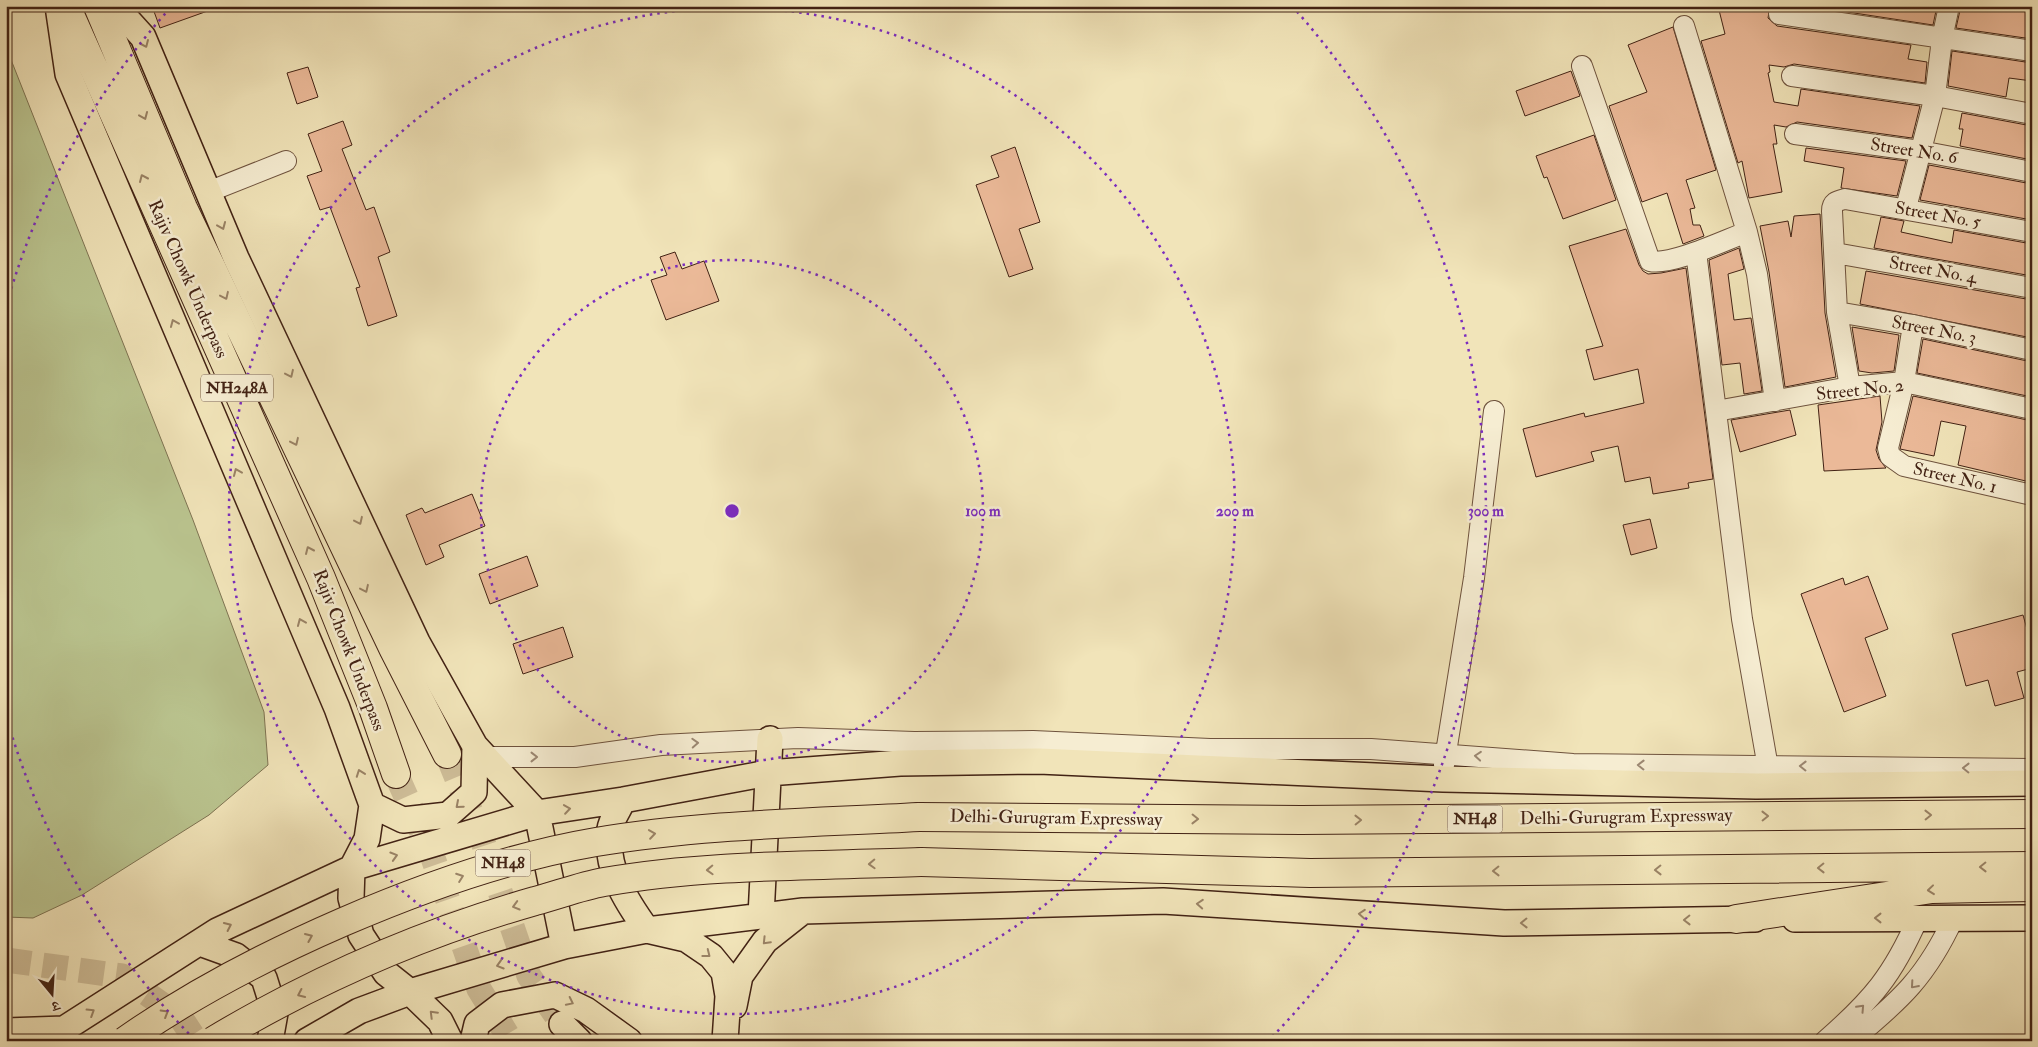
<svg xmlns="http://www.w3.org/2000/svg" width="2038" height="1047" font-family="'IM FELL Double Pica','Noto Serif Devanagari',serif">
<rect width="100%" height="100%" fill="#f1e4b9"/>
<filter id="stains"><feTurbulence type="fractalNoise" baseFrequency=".004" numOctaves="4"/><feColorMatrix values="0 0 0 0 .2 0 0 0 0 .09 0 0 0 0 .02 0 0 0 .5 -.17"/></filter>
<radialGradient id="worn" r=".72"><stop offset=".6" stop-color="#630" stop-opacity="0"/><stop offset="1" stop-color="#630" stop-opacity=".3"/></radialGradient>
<path fill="#bac48f" stroke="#7e7352" d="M6 47 193 520 264 712 268 765 209 815 82 895 33 918 6 917Z"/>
<path fill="#ebb998" stroke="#422214" d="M152 6H215L216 8 160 28Z
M1718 6H1770L1768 18 1777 26 1911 45 1908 59 1927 62 1925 83 1794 64 1784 67 1769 65 1770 72 1768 73 1774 102 1798 106 1801 89 1920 106 1912 138 1797 122 1786 127 1774 125 1777 144H1773L1782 192 1749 198 1742 161 1738 163 1701 41 1725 34Z
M1808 6H1937L1933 25Z
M1961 6H2032L2029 25H2032V39L1956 28Z
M1673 27 1716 170 1686 180 1695 208 1690 209 1693 225H1700L1704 236 1683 244 1667 193 1642 202 1609 106 1647 92 1628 45Z
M1952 51 2032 63V81L2009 78 2006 97 1948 86Z
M308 67 318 97 297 104 287 73Z
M1571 71 1580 96 1525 116 1516 91Z
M1962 113 2032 126V160L1960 146 1963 129H1959Z
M343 121 352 145 342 149 366 210 374 207 390 252 378 257 397 316 368 326 356 288 360 287 330 207 320 210 307 176 322 171 308 134Z
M1594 135 1616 200 1563 219 1547 177 1544 178 1536 156Z
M1015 147 1040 222 1019 229 1033 269 1009 277 976 185 999 177 991 156Z
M1806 148 1906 161 1897 196 1841 188 1844 168 1804 161Z
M1929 165 2032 184V220L1920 200Z
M1820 214 1825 313 1836 377 1785 387 1769 272 1760 226 1788 221 1791 237 1794 216Z
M1881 217 1904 221 1901 232 1952 243 1954 230 2032 244V276L1874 248Z
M1626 229 1639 265 1643 271 1648 274 1661 273 1686 268 1713 479 1688 483 1689 488 1653 494 1650 477 1625 482 1618 446 1591 452 1594 461 1536 477 1523 429 1584 413 1585 417 1644 403 1638 369 1594 380 1586 350 1603 346 1569 246Z
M1739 248 1744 269 1728 274 1734 320 1751 318 1762 391 1744 394 1740 363 1722 365 1709 260Z
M675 252 682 269 704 261 719 301 666 320 651 280 667 275 660 257Z
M1866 271 2032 300V338L1860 304Z
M1852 327 1899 335 1894 371 1872 373 1859 371Z
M1923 339 2032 362V397L1917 373Z
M1880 396 1882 422 1876 450 1879 459 1886 468 1824 471 1818 405Z
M1913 396 2032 421 2030 482 1958 465 1966 426 1941 421 1934 456 1900 449Z
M1790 410 1796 435 1740 452 1731 420Z
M472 494 485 526 439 545 444 557 426 565 406 515 422 508 425 513Z
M1650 519 1657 548 1631 555 1623 525Z
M527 556 538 586 490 604 479 574Z
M1868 576 1888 629 1865 638 1886 696 1844 712 1801 594 1843 578 1845 585Z
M2023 615 2032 647V668L2017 672 2024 698 1995 706 1988 680 1966 686 1952 634Z
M563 627 573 657 523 674 513 644Z"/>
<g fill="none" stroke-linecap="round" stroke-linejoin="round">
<path stroke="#cebd98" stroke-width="25" stroke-dasharray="25 12" stroke-linecap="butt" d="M447 754 482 839 529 976 562 1024
M396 774 432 855 479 989 511 1041
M6 960 122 976 181 1018 196 1041"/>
<g stroke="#6e523d" stroke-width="22">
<path id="minor" d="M1779 14 2032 51
M1582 66 1650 261C1671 266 1725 240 1747 232L1684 26
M1792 76 1935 96 2032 114
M1795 134 1920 151 2032 172
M208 192 286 161
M1906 208 1935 96 1942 39 1949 6
M1747 232 1757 274 1775 401
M1696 252 1742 619 1770 779
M1835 253 2032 288
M1837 312 1913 325 2032 350
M1913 325 1904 382 1888 448 1890 456 1904 466 2032 495
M1850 387 1837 312 1832 211C1832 202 1837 201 1845 199L2032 232
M1716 411 1850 387 1904 382 2032 409
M485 757H575L661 745 798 738 914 742 1033 741 1210 749H1371L1573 764 2032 769
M1444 765 1474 578 1494 411
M1825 1041C1872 1000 1893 975 1918 918
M1851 1041C1901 1000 1927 976 1954 917"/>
</g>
<g stroke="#422214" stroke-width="28">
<path id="major" d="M58 6 68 74 337 708 372 805 367 839 352 868 351 898 361 935 386 973 410 992 440 1021 450 1041
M115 6 143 37 236 258 417 642 475 746 537 813 564 946
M623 800C619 809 611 820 610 829 604 867 626 901 647 930L686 939 711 956 724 972 728 996 725 1041
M372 805 403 820 448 815 474 792 475 746
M761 916 770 739
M1795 919 2032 918
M200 943 236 956 264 978 275 1013 270 1041
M734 1006 740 976 765 941 803 911
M562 1024 579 1041
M6 1031 64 1029
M52 1041 64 1029 217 931 352 868 537 813 623 800 768 773 900 763 1039 761 1443 779 1756 786 2032 783
M307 1041 359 1011 410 992 564 946 647 930 803 911 1163 901 1504 923 1755 919
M473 1041 477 1024 502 1005 555 995 586 1010 629 1041"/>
</g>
<g stroke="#422214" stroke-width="30">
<path id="highway" d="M66 6 321 578 373 708 396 774
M98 6 183 208 394 650 447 754
M919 817 1301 820 2032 814
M921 862 1310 873 2032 866
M1736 919 1932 889 2032 887"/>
</g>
<use href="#minor" stroke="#f6edd2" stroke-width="20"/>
<use href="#major" stroke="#f1e4b9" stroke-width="25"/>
<use href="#highway" stroke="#f1e4b9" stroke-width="28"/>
<g stroke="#422214" stroke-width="30" stroke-linecap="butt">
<path id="highway-bridge" d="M125 1041C193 993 267 955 343 922 424 887 508 857 596 842 703 824 811 823 919 817
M213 1041C313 981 423 933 535 901 558 895 581 886 604 882 708 864 816 866 921 862"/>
</g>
<use href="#highway-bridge" stroke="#f1e4b9" stroke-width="28"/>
</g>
<defs><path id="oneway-chevron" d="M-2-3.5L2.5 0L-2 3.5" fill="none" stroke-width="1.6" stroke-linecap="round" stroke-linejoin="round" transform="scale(1.25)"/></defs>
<g stroke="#9a8366">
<use href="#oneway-chevron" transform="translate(145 44) rotate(66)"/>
<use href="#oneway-chevron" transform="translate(144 116) rotate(67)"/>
<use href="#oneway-chevron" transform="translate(143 178) rotate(-114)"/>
<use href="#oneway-chevron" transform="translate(222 226) rotate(67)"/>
<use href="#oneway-chevron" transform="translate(225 296) rotate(65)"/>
<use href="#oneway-chevron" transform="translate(174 323) rotate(-113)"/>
<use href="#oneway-chevron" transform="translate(290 374) rotate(65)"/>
<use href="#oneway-chevron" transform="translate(295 442) rotate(65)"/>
<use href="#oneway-chevron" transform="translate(237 472) rotate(-113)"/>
<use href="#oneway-chevron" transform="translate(359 521) rotate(65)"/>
<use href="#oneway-chevron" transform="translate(309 550) rotate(-114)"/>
<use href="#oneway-chevron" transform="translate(365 589) rotate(65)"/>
<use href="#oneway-chevron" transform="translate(301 622) rotate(-113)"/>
<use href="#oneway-chevron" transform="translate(360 773) rotate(-110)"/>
<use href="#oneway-chevron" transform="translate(459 805) rotate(139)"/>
<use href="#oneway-chevron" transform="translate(567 809) rotate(-8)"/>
<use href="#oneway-chevron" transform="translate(1928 815) rotate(-1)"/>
<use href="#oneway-chevron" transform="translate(1765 816) rotate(-1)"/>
<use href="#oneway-chevron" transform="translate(1195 819) rotate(1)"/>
<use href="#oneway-chevron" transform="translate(1358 820) rotate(-1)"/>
<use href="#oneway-chevron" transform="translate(652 834) rotate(-8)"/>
<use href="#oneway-chevron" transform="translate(394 856) rotate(-17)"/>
<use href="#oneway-chevron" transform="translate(872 864) rotate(178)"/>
<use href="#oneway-chevron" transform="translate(1983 867) rotate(179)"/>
<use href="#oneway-chevron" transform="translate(1821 868) rotate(179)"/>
<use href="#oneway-chevron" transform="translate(710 870) rotate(178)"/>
<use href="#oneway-chevron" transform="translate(1658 870) rotate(179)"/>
<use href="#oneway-chevron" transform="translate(1496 871) rotate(179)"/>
<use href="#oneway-chevron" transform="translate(460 877) rotate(-20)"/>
<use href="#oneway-chevron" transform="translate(1931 890) rotate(174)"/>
<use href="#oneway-chevron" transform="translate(1200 904) rotate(-176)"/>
<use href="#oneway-chevron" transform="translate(516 906) rotate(164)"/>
<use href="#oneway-chevron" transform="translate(1362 914) rotate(-176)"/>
<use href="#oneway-chevron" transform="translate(1878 918) rotate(180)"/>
<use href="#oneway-chevron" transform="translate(1687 920) rotate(179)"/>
<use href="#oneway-chevron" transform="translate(1524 923) rotate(179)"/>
<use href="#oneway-chevron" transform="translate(228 926) rotate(-25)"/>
<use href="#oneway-chevron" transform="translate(309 937) rotate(-23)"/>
<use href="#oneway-chevron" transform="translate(766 941) rotate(134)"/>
<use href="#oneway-chevron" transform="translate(707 954) rotate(38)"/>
<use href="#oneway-chevron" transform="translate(500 965) rotate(163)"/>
<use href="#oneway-chevron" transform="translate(301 994) rotate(155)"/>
<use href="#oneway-chevron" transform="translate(570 1002) rotate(26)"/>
<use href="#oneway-chevron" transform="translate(91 1012) rotate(-32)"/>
<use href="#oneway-chevron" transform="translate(165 1013) rotate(-31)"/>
<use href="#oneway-chevron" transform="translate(433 1014) rotate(-135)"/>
</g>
<g stroke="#9c8873">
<use href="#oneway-chevron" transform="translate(695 743) rotate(-3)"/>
<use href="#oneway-chevron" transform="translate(1478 756) rotate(-175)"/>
<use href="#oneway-chevron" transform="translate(534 757)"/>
<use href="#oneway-chevron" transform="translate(1641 765) rotate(-179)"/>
<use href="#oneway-chevron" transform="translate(1803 766) rotate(-179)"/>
<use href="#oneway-chevron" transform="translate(1966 768) rotate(-179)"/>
<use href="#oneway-chevron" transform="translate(1914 985) rotate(131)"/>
<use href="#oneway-chevron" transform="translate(1861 1008) rotate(-47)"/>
</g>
<g fill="none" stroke="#7b2cbf" stroke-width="2.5" stroke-dasharray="2.5 5">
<circle cx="732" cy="511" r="251"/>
<circle cx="732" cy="511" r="503"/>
<path d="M194 1039A754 754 0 0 1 7 719M7 303A754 754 0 0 1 172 6M1292 6A754 754 0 0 1 1270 1039"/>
</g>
<g text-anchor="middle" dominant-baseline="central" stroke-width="5" stroke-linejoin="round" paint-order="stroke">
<g fill="#f6edd2" stroke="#785f4d" stroke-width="1">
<rect x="201" y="374.5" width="72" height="27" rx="4"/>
<rect x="1447.5" y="805.5" width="55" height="27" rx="4"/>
<rect x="475.5" y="849.5" width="55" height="27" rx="4"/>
</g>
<g font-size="16" font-weight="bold" fill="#422214">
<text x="237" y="388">NH248A</text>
<text x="1475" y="819">NH48</text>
<text x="503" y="863">NH48</text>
</g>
<g font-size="18" fill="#422214" stroke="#f6edd2">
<text transform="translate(1914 151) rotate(9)">Street No. 6</text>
<text transform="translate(1938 215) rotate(10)">Street No. 5</text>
<text transform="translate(1933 270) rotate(10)">Street No. 4</text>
<text transform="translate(188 279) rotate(66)">Rajiv Chowk Underpass</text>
<text transform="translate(1934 330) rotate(11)">Street No. 3</text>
<text transform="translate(1860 390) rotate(-6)">Street No. 2</text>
<text transform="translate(1955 478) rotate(13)">Street No. 1</text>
<text transform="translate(349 650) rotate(69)">Rajiv Chowk Underpass</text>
<text transform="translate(1626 817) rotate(-1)">Delhi-Gurugram Expressway</text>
<text transform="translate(1056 818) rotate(1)">Delhi-Gurugram Expressway</text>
</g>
</g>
<circle cx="732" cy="511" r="8" fill="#7b2cbf" stroke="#f6edd2" stroke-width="2.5"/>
<g font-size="15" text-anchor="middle" font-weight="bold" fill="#7b2cbf" stroke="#f6edd2" stroke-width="5" stroke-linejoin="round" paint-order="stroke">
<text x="983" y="516">100 m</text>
<text x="1235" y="516">200 m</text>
<text x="1486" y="516">300 m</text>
</g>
<rect width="2038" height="1047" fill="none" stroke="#f1e4b9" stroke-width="25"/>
<rect x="8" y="8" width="2023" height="1032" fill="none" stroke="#422214" stroke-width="2.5"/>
<rect x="12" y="12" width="2013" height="1022" fill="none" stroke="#422214"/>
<g transform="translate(52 994) rotate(162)" stroke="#f6edd2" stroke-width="4" paint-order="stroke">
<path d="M0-4L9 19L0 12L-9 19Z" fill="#422214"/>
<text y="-8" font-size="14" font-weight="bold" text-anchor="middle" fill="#422214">उ</text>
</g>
<rect width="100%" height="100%" filter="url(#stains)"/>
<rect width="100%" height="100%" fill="url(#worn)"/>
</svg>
